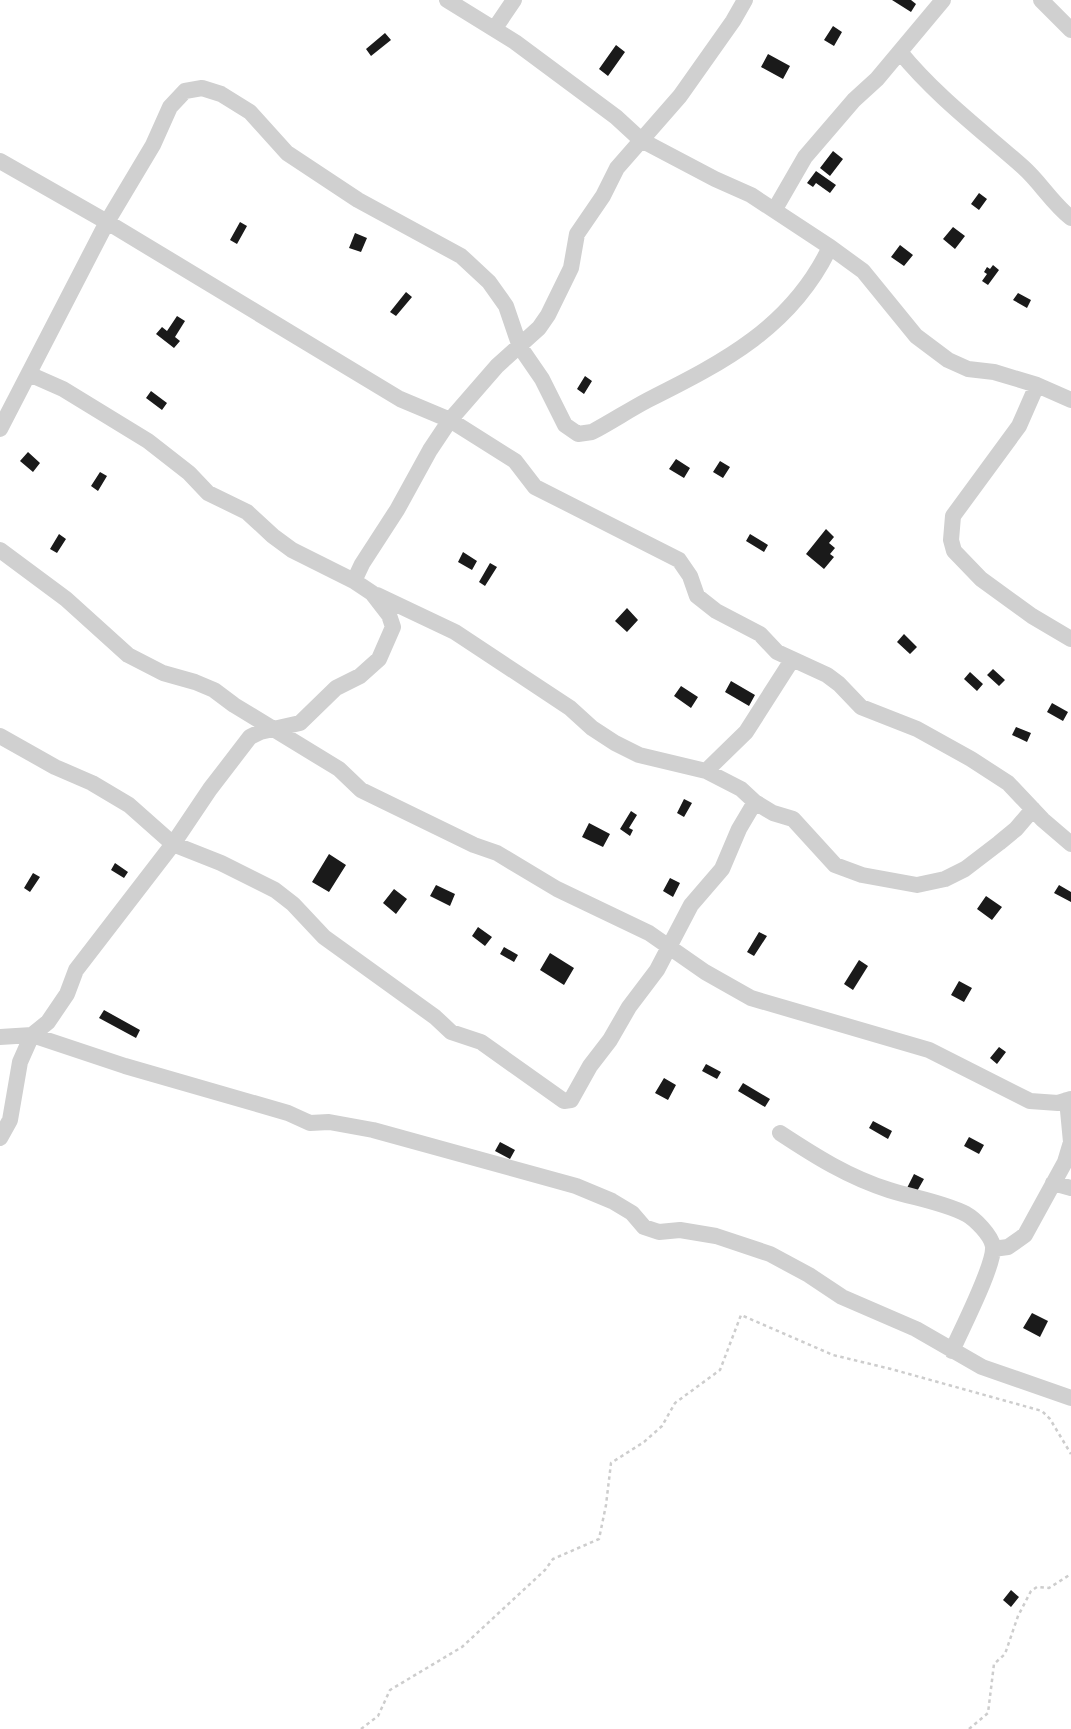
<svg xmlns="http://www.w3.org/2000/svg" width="1071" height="1729" font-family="Helvetica,sans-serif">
<rect width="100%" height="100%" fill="#fff"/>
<path fill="#1a1a1a" d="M892 0H911L916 4 911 12Z
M833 26 842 32 834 46 824 40Z
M385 33 391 40 371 56 366 49Z
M616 45 625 52 608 76 599 69Z
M768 54 790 66 783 79 761 67Z
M833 151 843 159 830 176 820 168Z
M816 171 836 185 830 193 816 183 813 187 807 183Z
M979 193 987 199 979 210 971 204Z
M240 222 247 226 237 244 230 240Z
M953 227 965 236 955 249 943 239Z
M355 233 367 238 361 252 349 248Z
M900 245 913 255 904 266 891 257Z
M993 265 999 270 988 285 982 281 987 274 984 272 987 267 990 269Z
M406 292 412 297 396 316 390 312Z
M1018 293 1031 300 1027 308 1013 300Z
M177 316 185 321 175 337 180 341 174 348 156 334 162 327 167 331Z
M585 376 592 381 584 394 577 389Z
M151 391 167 403 162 410 146 398Z
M28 452 40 463 33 472 20 461Z
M676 459 690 468 684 478 669 469Z
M720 461 730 467 723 478 713 472Z
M100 472 107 476 98 491 91 486Z
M826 529 834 537 829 543 835 548 830 554 834 557 824 569 806 554Z
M59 534 66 539 57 553 50 549Z
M750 534 768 545 764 552 746 541Z
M463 552 477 561 472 570 458 562Z
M490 563 497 567 485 586 479 582Z
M627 608 638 620 627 632 615 621Z
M904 634 917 647 910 654 897 642Z
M993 669 1005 680 999 686 987 675Z
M970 672 983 684 977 691 964 679Z
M731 681 755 695 749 706 725 692Z
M681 686 698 697 691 708 674 696Z
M1052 703 1068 712 1063 721 1047 712Z
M1016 727 1031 733 1027 742 1012 735Z
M684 799 692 803 684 817 677 813Z
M631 811 637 815 629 828 633 830 630 836 620 829Z
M589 823 610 834 603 847 582 837Z
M329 854 346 865 329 892 312 882Z
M115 863 128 872 124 878 111 870Z
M33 873 40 877 30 892 24 888Z
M670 878 680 883 673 897 663 891Z
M436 885 455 894 450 906 430 896Z
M1059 885 1071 892V902L1054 893Z
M394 889 407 899 396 914 383 903Z
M986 896 1002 907 992 920 977 909Z
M478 927 492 937 485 946 472 936Z
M759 932 767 936 754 956 747 952Z
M504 947 518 955 514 962 500 954Z
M550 953 574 968 564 985 540 970Z
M859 960 868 966 853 990 844 984Z
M959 981 972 988 964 1002 951 995Z
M104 1010 140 1030 136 1038 99 1018Z
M999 1047 1006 1052 997 1064 990 1058Z
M706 1064 721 1072 717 1079 702 1071Z
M664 1078 676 1085 668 1100 655 1093Z
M743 1083 770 1099 765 1107 738 1091Z
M873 1121 892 1131 888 1139 869 1128Z
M969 1137 984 1145 979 1154 964 1146Z
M500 1142 515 1150 510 1159 495 1151Z
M914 1174 924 1179 916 1193 907 1188Z
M1032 1313 1048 1321 1040 1337 1023 1328Z
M1011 1590 1019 1597 1011 1607 1003 1600Z"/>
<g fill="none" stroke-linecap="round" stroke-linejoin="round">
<path stroke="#cdcdcd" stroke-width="2.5" stroke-dasharray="3.5 3.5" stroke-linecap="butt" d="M361 1729 378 1716 390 1690 462 1647 545 1570 553 1559 599 1539 606 1505 611 1463 644 1442 662 1426 675 1403 720 1370 741 1315 833 1355 891 1369 1042 1411 1050 1419 1071 1454
M969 1729 988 1713 994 1664 1005 1654 1018 1616 1031 1591 1037 1587 1049 1588 1071 1574"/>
<path stroke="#d0d0d0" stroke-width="16" d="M447 0 515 42 616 117 641 140 715 179 751 195 830 247 863 271 916 336 948 360 968 369 994 372 1037 385 1071 400
M1041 0 1071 30
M495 28 514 0
M900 52C936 96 980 129 1023 167 1040 182 1052 203 1071 218
M0 161 107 222 400 399 450 420 515 461 535 487 679 560 690 576 697 596 716 611 760 634 777 652 827 675 839 684 861 707 917 729 971 759 1008 783 1043 820 1071 844
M775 209 805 157 854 100 877 79 943 0
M29 374 63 389 148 441 189 473 208 493 247 512 273 536 292 550 354 581
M1037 385 1019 426 953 516 951 540 954 551 981 579 1032 616 1071 639
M0 429 107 222 153 145 170 107 185 91 202 88 221 94 250 112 287 153 358 200 461 256 489 282 506 306 520 347 542 379 565 425 578 434 592 432C611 422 629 410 648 400 724 362 792 327 830 247
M0 550 66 599 128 655 163 673 195 682 214 690 234 705 339 769 361 790 474 845 497 853 557 889 649 933 705 972 751 998 929 1050 1030 1101 1058 1103 1071 1099
M377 595 455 632 570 708 592 728 615 743 639 755 706 771 741 789 755 802 773 813 793 819 835 865 862 875 917 885 945 879 965 869 999 843 1016 829 1033 809
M0 736 55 767 92 783 129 805 173 844 221 863 275 890 293 904 324 937 435 1017 451 1032 481 1042 564 1101 571 1100 590 1066 610 1040 629 1007 657 970 691 905 722 869 739 829 755 802
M706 771 746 732 792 660
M0 1037 32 1035 125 1066 288 1113 310 1123 329 1122 373 1130 576 1186 612 1201 632 1213 644 1227 659 1232 680 1230 716 1236 770 1254 809 1275 842 1297 916 1329 982 1367 1071 1398
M780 1133C815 1156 848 1177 889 1190 914 1198 942 1202 966 1214 975 1219 991 1235 993 1246 995 1265 961 1330 952 1351
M0 1138 10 1120 20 1062 32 1035 48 1022 67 994 76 970 173 844 210 789 250 737 260 732 300 723 336 688 360 676 379 659 393 627 389 615 372 593 354 581 362 564 397 510 430 450 450 420 497 366 539 328 548 315 571 268 577 234 603 196 617 168 680 96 733 21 745 0
M1053 1183 1071 1188
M993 1249 1008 1247 1025 1235 1065 1162 1071 1142 1067 1100"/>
</g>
</svg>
